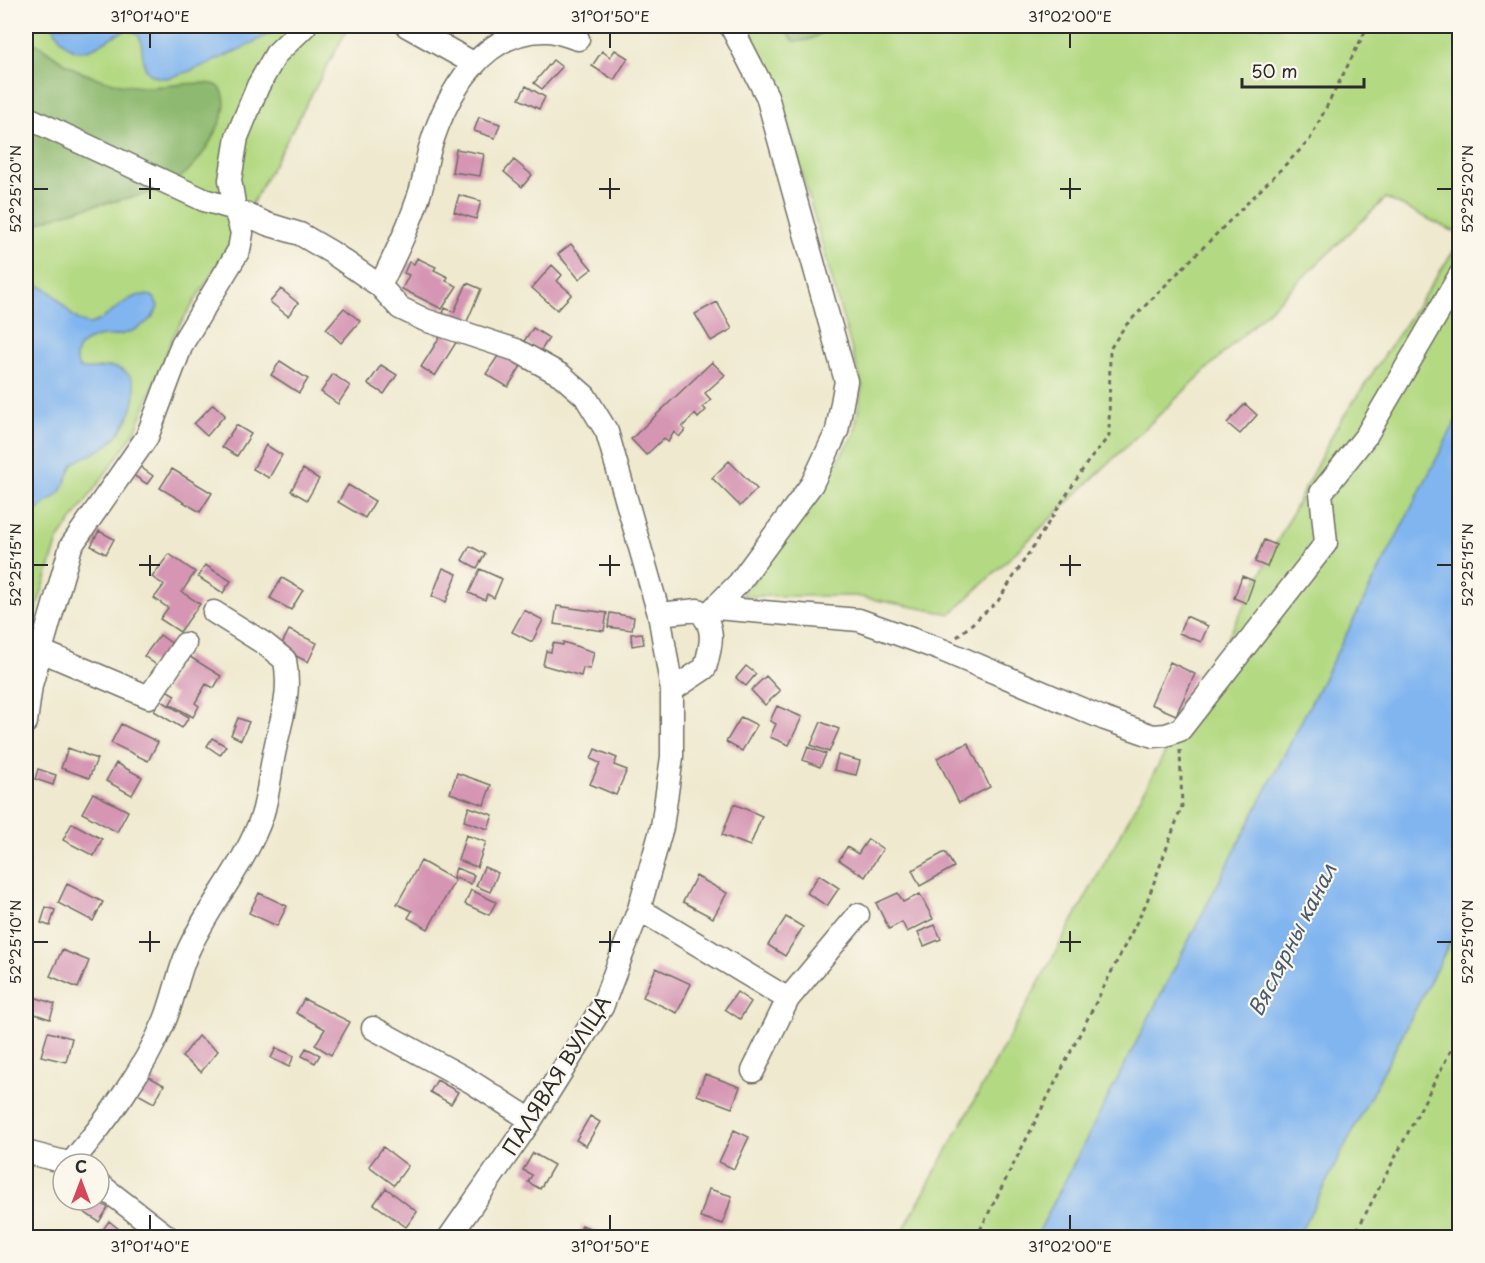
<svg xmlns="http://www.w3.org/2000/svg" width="1485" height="1263" font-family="'Playpen Sans',sans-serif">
<rect width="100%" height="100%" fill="#fbf7ec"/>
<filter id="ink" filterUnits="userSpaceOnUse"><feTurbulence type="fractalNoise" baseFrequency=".0167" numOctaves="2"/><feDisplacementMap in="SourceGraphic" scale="12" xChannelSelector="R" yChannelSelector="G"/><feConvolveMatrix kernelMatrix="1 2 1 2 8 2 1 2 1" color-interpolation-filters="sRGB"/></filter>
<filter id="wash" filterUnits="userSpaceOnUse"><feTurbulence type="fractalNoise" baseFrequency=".008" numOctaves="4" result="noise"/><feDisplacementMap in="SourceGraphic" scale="24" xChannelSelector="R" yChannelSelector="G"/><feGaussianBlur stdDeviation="1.35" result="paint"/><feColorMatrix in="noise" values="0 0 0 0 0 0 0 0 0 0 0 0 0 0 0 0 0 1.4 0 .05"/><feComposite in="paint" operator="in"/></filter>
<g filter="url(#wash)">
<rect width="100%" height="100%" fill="#efe9cf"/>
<path fill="#b3d982" stroke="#6f8256" stroke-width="1.5" d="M26 26H349L228 248 174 334 135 432 58 540 26 642Z
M746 26H1459V234L1386 198 951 614 855 596H742L820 490 854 434 862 386 779 91Z
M1459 243V1237L899 1238 1225 643 1336 428Z"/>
<path fill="#8eb970" stroke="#5c724e" stroke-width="1.5" d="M781 26H828C818 37 809 42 794 41Z
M26 39C42 45 53 56 68 65 89 78 118 85 142 87 159 88 208 79 218 86 228 94 225 110 221 120 184 207 137 190 63 214 50 218 36 223 26 231Z"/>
<path fill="#81b5ef" stroke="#56708d" stroke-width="1.5" d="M53 26H52H279C269 38 188 74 171 77 164 79 155 78 149 73 138 64 147 37 134 32 110 23 80 83 53 26Z
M36 285C61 291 65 318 88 324 111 321 129 286 154 297L158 306C155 321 133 333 118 335 109 337 100 335 91 339 78 344 71 357 80 368 92 373 104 364 117 368 152 379 128 427 110 443 99 453 85 455 73 464L61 492 26 518V288Z
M1459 415V925L1298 1237H1036Z"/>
<g id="blocks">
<path fill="#d595b3" d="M615 50 628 58 614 80 592 66 602 51 610 57Z
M553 60 562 67 542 89 534 83Z
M526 86 545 97 539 109 519 99Z
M479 117 500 124 495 138 474 131Z
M456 149 484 154 480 176 452 172Z
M514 160 532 175 522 187 504 172Z
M459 195 481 201 476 219 454 212Z
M571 244 592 269 579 279 558 254Z
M417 258 436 267 434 270 448 277 446 281 457 286 442 309 402 289 409 275 404 273 409 262 414 264Z
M552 265 562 275 557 281 572 294 557 310 532 288Z
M467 283 481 289 465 326 442 316 445 308 454 312Z
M281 289 298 303 288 316 270 302Z
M717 302 732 329 711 341 695 314Z
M344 308 360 321 341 343 326 329Z
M533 328 549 338 540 352 524 341Z
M443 332 457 341 435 376 421 367Z
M500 353 521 366 508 387 486 374Z
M280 361 308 379 299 393 271 375Z
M712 362 725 375 705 393 711 400 703 407 706 410 698 418 695 414 682 427 685 430 679 437 674 432 668 442 664 438 646 455 631 439Z
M381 365 397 375 384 394 368 384Z
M333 374 350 386 338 404 321 392Z
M213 404 225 415 207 436 194 424Z
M1245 404 1257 415 1240 434 1227 423Z
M236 425 251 434 237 456 222 447Z
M266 445 282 455 269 478 253 469Z
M729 461 757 489 740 506 712 478Z
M139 466 153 476 147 484 133 475Z
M172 469 212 493 200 512 160 488Z
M303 469 319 479 307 500 291 491Z
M348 485 375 501 365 518 338 502Z
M99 531 114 539 106 554 91 546Z
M1264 540 1276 545 1267 567 1255 562Z
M470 546 485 554 477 568 462 560Z
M169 554 195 572 182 592 200 604 180 632 160 619 168 608 154 598 164 585 152 577Z
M205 565 231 581 223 593 198 577Z
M443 568 457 574 446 602 432 596Z
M480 569 502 579 494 598 487 594 485 600 469 593Z
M1242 576 1254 581 1246 603 1234 598Z
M282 578 303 590 291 610 270 598Z
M557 606 607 613 604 631 554 624Z
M524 610 543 620 532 642 512 632Z
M610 613 634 617 632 630 608 627Z
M1186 616 1208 626 1201 642 1179 633Z
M289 630 317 643 308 662 280 648Z
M642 633 644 644 632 646 631 634Z
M160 635 174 645 158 666 144 656Z
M563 642 594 652 590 669 583 668 581 676 543 665 546 651 551 652 553 643 563 645Z
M187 655 221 676 214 688 206 684 195 703 199 706 193 717 170 704 175 695 166 690Z
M1170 662 1195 674 1176 715 1151 704Z
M746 666 756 674 746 686 736 678Z
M766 676 780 691 765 705 751 690Z
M160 700 189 717 182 728 154 711Z
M777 706 802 717 789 745 770 737 776 724 770 721Z
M741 717 757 725 742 751 726 742Z
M238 718 249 722 241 740 231 735Z
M821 722 839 729 829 752 811 745Z
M121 724 158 742 148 761 111 743Z
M212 738 226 746 220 755 207 746Z
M968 743 990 787 959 803 937 758Z
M808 747 826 754 820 767 803 760Z
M68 748 97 759 89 778 61 768Z
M595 749 617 758 614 765 627 770 616 795 590 784 600 763 591 759Z
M838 755 860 761 856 775 834 770Z
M116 763 142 777 132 795 106 781Z
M38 769 56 775 53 785 35 779Z
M457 773 491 785 484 805 450 793Z
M93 793 128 811 117 832 82 813Z
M734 804 762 816 750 846 722 835Z
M469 807 493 815 488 829 464 821Z
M72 823 102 839 94 856 63 840Z
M466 835 486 842 477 867 458 860Z
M868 839 883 849 865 877 839 860 847 847 858 854Z
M945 852 954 867 920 886 912 870Z
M421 861 455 880 428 929 408 918 412 911 397 904Z
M484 867 498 873 490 892 476 886Z
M456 868 474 875 471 884 453 877Z
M819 875 839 888 827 906 807 893Z
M696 876 727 893 713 918 683 902Z
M67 884 103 902 93 921 58 903Z
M471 890 496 902 489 915 465 904Z
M259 893 287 906 277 926 249 913Z
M898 893 903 902 920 894 933 919 907 932 902 922 889 929 876 903Z
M46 907 55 910 50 926 41 923Z
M786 917 803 927 785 956 768 945Z
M935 925 941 939 924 946 918 932Z
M62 950 89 961 78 988 50 976Z
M656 968 691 984 677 1013 643 997Z
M737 992 751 1002 740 1019 725 1009Z
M34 997 55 1004 50 1019 29 1012Z
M304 999 350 1022 331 1055 315 1045 325 1029 296 1013Z
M48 1032 72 1038 66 1062 41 1056Z
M198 1036 218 1051 201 1072 182 1057Z
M276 1048 294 1056 289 1067 271 1058Z
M306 1048 320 1055 315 1063 302 1056Z
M144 1074 164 1085 154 1103 134 1092Z
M705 1074 740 1087 732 1108 697 1095Z
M437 1080 458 1092 451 1104 430 1092Z
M590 1116 600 1122 586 1146 576 1140Z
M734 1130 749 1137 734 1169 719 1162Z
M383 1147 408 1166 394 1185 369 1166Z
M533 1153 554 1165 540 1189 528 1182 532 1175 523 1170Z
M386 1188 417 1212 406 1227 374 1204Z
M709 1189 732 1196 723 1224 700 1217Z
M84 1200H96L108 1208 99 1222 79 1209Z
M109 1221 120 1230 115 1238H97Z
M582 1225 611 1237V1238H577Z"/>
</g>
</g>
<g filter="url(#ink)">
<use href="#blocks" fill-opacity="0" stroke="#706e64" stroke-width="1.5"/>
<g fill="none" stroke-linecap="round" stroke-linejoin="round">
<g stroke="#706e64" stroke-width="25">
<path id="minor" d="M407 26 473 63
M26 117 204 200 235 209 230 180 237 137 258 86 276 54 305 26
M380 286C395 255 411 223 421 189 425 176 426 162 430 148 446 95 482 29 547 31 557 31 568 36 578 39
M716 608 859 620 942 650 1105 719 1153 736 1166 735 1180 730 1326 543 1321 493 1366 436 1460 275
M659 614 698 610C717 626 711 647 705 668L672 690
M707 615 739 583 812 484 837 431 846 381 767 96 731 26
M41 651 149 697 185 644
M26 722 31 685 71 546 147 437 182 344 239 250 242 233 235 209 267 224 300 234 331 252 380 286 400 308 425 320 516 350 561 375 585 396 607 432 659 614 672 690V757L662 827 639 909 602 1007 531 1120 449 1238
M639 909 788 999
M373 1028 470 1081 531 1120
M753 1071 788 999 858 915
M26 1152 72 1164
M71 1163C107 1120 143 1072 165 1020 174 998 178 973 188 951 209 904 245 865 262 816 269 794 270 771 275 749 282 715 291 695 285 660L265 644 214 612
M99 1184 169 1238"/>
</g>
<path stroke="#706e64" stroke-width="3" stroke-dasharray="4.5 4.5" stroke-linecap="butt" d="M957 637 998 601 1087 463 1109 436 1110 349 1125 326 1309 141 1368 26
M976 1238 1146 904 1182 806 1180 750
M1353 1238 1460 1033"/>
<use href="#minor" stroke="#fff" stroke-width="22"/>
</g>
</g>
<path fill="none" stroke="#2b2b2b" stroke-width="2" d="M150 33V48M610 33V48M1070 33V48M150 178V199M610 178V199M1070 178V199M33 189H48M139 189H160M599 189H620M1060 189H1081M1437 189H1452M150 555V576M610 555V576M1070 555V576M33 565H48M139 565H160M599 565H620M1060 565H1081M1437 565H1452M150 931V952M610 931V952M1070 931V952M33 942H48M139 942H160M599 942H620M1060 942H1081M1437 942H1452M150 1215V1230M610 1215V1230M1070 1215V1230"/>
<g text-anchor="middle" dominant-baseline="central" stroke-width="4.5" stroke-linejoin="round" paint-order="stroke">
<g font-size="20" fill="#2b2b2b" stroke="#fbf7ec">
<text transform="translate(556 1075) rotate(-58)">ПАЛЯВАЯ ВУЛІЦА</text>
</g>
<g font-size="21" font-style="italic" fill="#495b70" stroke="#fbf7ec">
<text transform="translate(1291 939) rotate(-63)">Вяслярны канал</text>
</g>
</g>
<rect width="1485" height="1263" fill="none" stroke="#fbf7ec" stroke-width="66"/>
<g transform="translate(81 1182)"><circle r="28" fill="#fbf7ec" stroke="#a8a59f" stroke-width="1.5"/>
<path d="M0-4.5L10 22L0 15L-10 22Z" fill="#d1495b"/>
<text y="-9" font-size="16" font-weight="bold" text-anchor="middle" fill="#2b2b2b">С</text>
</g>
<path d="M1242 78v9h122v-9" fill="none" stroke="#2b2b2b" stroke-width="3"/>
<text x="1251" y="78" font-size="18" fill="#2b2b2b" stroke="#fbf7ec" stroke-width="4.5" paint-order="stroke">50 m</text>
<rect x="33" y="33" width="1419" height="1197" fill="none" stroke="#2b2b2b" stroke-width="2"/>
<g font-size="15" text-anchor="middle" fill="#2b2b2b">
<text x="150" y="22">31°01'40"E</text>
<text x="610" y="22">31°01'50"E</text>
<text x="1070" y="22">31°02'00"E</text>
<text transform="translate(16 189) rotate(-90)" y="5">52°25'20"N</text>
<text transform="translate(1468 189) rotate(-90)" y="5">52°25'20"N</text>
<text transform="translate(16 565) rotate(-90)" y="5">52°25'15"N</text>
<text transform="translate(1468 565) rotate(-90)" y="5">52°25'15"N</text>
<text transform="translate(16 942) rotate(-90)" y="5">52°25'10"N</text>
<text transform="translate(1468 942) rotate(-90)" y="5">52°25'10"N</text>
<text x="150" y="1252">31°01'40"E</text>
<text x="610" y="1252">31°01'50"E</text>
<text x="1070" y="1252">31°02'00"E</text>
</g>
</svg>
